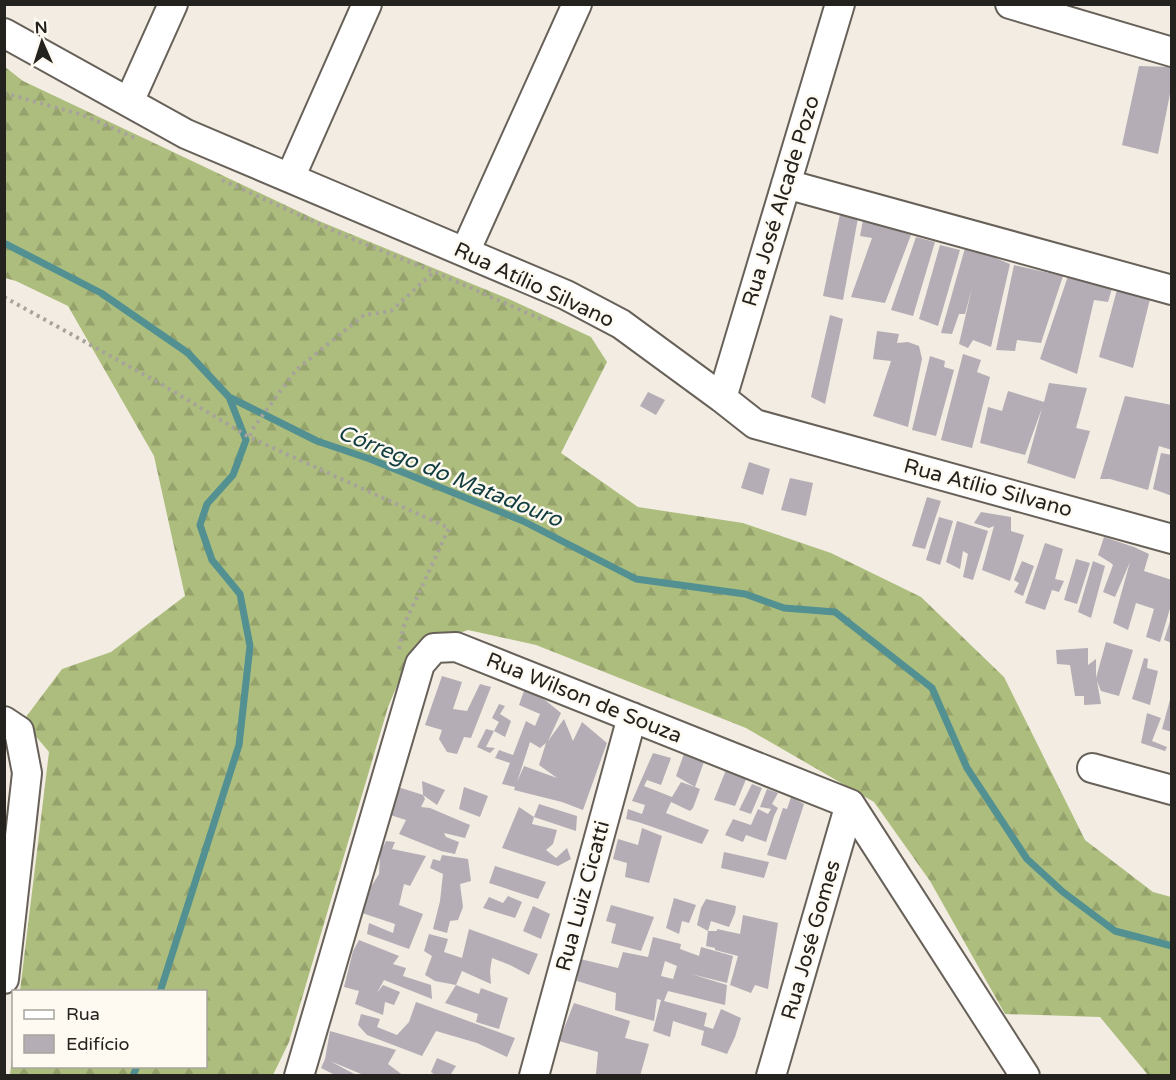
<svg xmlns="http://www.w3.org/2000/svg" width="1176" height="1080" font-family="'Varela Round',sans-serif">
<defs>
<pattern id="forest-firs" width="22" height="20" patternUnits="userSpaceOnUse" patternTransform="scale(1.5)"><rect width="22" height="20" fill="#adbd7d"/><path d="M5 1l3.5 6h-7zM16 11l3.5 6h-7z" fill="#95a26c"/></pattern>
</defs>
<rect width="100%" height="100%" fill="#f2ece2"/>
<path fill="url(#forest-firs)" d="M5 67 23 81 319 221 511 300 591 337 607 362 561 453 638 507 743 523 831 553 921 597 1004 677 1085 840 1153 892 1171 897V1075H1148L1100 1017 1005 1014 930 881 874 802 746 728 536 645 468 630 412 650 388 707 289 1042 273 1075H10L13 1050 14 1066H206V992L20 991 49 752 23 721 62 669 111 652 185 596 154 456 68 306 16 281 5 278Z"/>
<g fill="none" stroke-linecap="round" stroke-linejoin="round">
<path stroke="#529092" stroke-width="7" d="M4 243 101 293 188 353 229 397 317 441 370 459 523 521 636 579 745 594 784 608 835 612 932 688 967 768 1027 859 1063 892 1115 931 1172 946
M160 992 239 745 250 646 240 594 212 560 200 525 207 504 233 475 246 440 229 397
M133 1076 137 1066"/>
</g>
<path fill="#b4adb5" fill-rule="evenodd" d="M1139 66 1172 67V84L1158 154 1122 145Z
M840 214 858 218 843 300 823 296Z
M863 220 911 235 885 303 851 297 872 238 860 236Z
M916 237 935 242 913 316 891 310Z
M940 245 960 250 938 326 919 319Z
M965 248 981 252 1010 264 991 347 973 340 968 348 959 344 972 288 965 314H959L952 334 941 333Z
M1014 265 1063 276 1041 343 1017 340 1015 351 996 350Z
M1068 276 1113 285 1108 302 1094 300 1077 374 1040 359Z
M1118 286 1150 299 1133 368 1099 357Z
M830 315 843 319 825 404 811 397Z
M877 331 899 334 897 343 908 342 919 346 922 359 908 427 873 416 891 361 873 359Z
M963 354 981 360 977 372 990 377 972 448 941 440Z
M930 356 945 361 944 367 954 370 936 436 912 430Z
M1049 383 1087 388 1076 428 1090 431 1075 479 1027 463 1042 408 1025 455 980 443 988 407 1002 411 1008 391 1044 402Z
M648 392 665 400 656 415 640 406Z
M1125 396 1172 405V450L1159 446 1148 490 1110 479H1100Z
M1161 453 1172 455V496L1153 489Z
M749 462 770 469 763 495 741 488Z
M790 478 813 483 806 516 781 510Z
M927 497 941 501 925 549 912 546Z
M981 512 1011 517V531L1024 535 1010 581 982 570 994 526 989 528 974 523Z
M939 517 953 521 940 565 926 560Z
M957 521 988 531 973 580 963 577 968 554 963 551 960 569 946 562Z
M1104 537 1134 547 1149 554 1144 571 1172 580V602L1160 642 1146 637 1154 609 1136 603 1128 630 1113 623 1130 562 1115 597 1103 592 1113 565 1111 563 1098 555Z
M1045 543 1063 549 1055 579 1064 581 1059 592 1052 590 1045 610 1025 603Z
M1076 559 1090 563 1077 604 1064 600Z
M1022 561 1034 566 1023 596 1014 592 1019 583 1014 580Z
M1093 561 1105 566 1091 618 1078 612Z
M1171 618H1172V643L1164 640Z
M1106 642 1133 650 1119 696 1101 691 1097 681 1101 704 1084 705V696H1075L1070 665 1057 664 1056 650 1088 648V665L1096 659V678Z
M1144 658 1148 659 1147 668 1158 671 1150 705 1132 699Z
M442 676 462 682 453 709 467 711 480 684 491 687 471 738 464 737 457 754 447 752 439 739 442 730 425 725Z
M525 688 545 700 561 713 548 741 564 719 573 741 582 722 607 743 583 810 562 802 514 790 515 787 502 784 510 763 495 758 499 750 513 755 526 721 535 726 540 714 519 705ZM530 742 540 748 546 743 539 765 557 778 524 766 517 782Z
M1171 696H1172V732L1162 729Z
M499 704 505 706 500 714 511 721 505 737 494 731 499 722 492 718Z
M1147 713 1161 718 1152 741 1167 747 1165 751 1141 743Z
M486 729 494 731 486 747 495 748 490 753 477 747Z
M685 751 705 759 695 787 700 789 693 808 690 811 671 802 666 813 709 830 702 844 638 822 626 819 628 809 642 814 645 805 632 801 653 753 671 758 661 785 647 780 644 786 672 797 681 782 695 787 676 776Z
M728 765 749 772 735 806 714 800Z
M422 781 445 790 437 805 423 795 425 799 421 807 430 808 470 825 465 838 444 833 446 837 459 842 455 854 441 851 399 834 406 820 384 813 398 787 423 795Z
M752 784 762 788 751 814 739 810Z
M464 787 488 796 480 817 459 809Z
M767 789 778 793 772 804 778 808 774 816 766 842 746 835 743 842 725 835 733 819 751 825 758 809 768 814 771 809 760 807Z
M791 797 804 804 786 860 767 855 783 808 787 809Z
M539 804 577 816 576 831 534 817 532 824 557 830 553 844 546 850 556 858 567 848 571 859 558 866 502 848 519 807 534 817Z
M642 828 662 836 649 883 625 877 627 863 613 859 618 839 638 845Z
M386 841 395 842 392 849 426 856 410 886 404 884 399 905 423 914 409 949 367 934 369 923 393 933 395 924 362 913 367 893 379 874 380 853Z
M724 852 769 862 764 878 721 868Z
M442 855 468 859 471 881 460 884 463 907 458 920 450 921 447 933 433 929 440 901 443 874 430 868 433 859 440 861Z
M495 866 546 882 538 899 489 883Z
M508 896 522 902 515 918 483 908 489 897 503 903Z
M674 898 696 905 689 923 682 921 679 934 666 928Z
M706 899 736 906 735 913 729 927 711 921 708 931 697 925 701 908Z
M611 905 654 917 641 951 611 943 616 924 606 921Z
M533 906 550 914 541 939 523 931Z
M743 915 778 923 768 989 755 985 751 993 730 985 738 956 715 950V948L706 946 708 931H717V929L740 934Z
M469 929 538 954 529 975 510 965 492 958 490 971 491 984 462 971 456 985 435 981 425 975 432 956 424 951 429 934 448 939 444 952 462 958Z
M653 937 681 944 680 949 699 956 701 947 733 956 727 983 691 974 727 985 725 1005 668 991 664 1001 707 1013 704 1026 713 1029 721 1009 741 1018 735 1037 727 1054 701 1045 704 1031 673 1021 670 1037 653 1031 661 1000 657 999 654 1021 615 1010 616 993 577 981 580 959 618 968 623 952 648 957ZM665 961 677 966 673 979 661 976Z
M359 940 399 956 393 964 406 968 403 976 431 985 432 999 384 980 377 993 383 985 400 992 394 1005 385 1002 383 1015 355 1004 359 991 344 987 353 951Z
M456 985 479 994 481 988 508 998 499 1029 476 1022 478 1014 445 1003Z
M416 1002 515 1038 507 1057 477 1043 436 1031 422 1056 367 1035 358 1025 361 1014 380 1019 377 1027 397 1035 409 1022Z
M574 1003 630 1021 625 1038 649 1044 640 1076 596 1074 598 1052 559 1041Z
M330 1031 396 1050 388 1064 404 1076H366L330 1061 358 1076H337L321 1068 325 1059Z
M437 1058 456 1066 451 1074 455 1076H436L431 1072Z"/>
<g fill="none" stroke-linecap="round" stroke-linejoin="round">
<g stroke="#676159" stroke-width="32">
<path id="street" d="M1010 4 1172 52
M4 33 186 134 566 295 621 324 722 398 755 424 1172 539
M129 102 173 4
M290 178 367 4
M786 184 1172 290
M465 252 577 4
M722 398 840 4
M4 721 19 731 27 773 4 979
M1092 768 1172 790
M299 1076 420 664 434 648 456 647 850 804 1025 1076
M534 1076 632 717
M771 1076 850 804"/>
</g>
<path stroke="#a7a39b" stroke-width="4" stroke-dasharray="3 4.5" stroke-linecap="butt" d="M4 93 83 115 137 139
M222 180 350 238 437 273 543 320
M4 297 161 384 249 437
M399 649 404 625 449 528 249 437 254 427 296 370 364 315 391 311 434 272"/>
<use href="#street" stroke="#fff" stroke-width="28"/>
</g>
<g text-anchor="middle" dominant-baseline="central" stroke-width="5" stroke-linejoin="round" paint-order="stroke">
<g font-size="21" fill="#24221e" stroke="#fefaf2">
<text transform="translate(781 201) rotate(-73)">Rua José Alcade Pozo</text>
<text transform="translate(534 285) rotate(25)">Rua Atílio Silvano</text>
<text transform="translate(988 488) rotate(15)">Rua Atílio Silvano</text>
<text transform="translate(584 698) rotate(22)">Rua Wilson de Souza</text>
<text transform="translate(583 896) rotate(-75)">Rua Luiz Cicatti</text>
<text transform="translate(811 940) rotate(-74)">Rua José Gomes</text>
</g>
<g font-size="22" font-style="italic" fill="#113d3f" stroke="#fefaf2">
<text transform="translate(450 476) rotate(22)">Córrego do Matadouro</text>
</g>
</g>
<rect width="1176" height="1080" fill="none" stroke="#24221e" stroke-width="12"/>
<rect x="12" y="990" width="195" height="78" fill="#fefaf2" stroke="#a7a49d" stroke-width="1.5"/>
<rect x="24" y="1010" width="30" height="9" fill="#ffffff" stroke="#a7a49d" stroke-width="1.5"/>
<text x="66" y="1020" font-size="18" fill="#24221e">Rua</text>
<rect x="24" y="1035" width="30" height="18" fill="#b4adb5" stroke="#a7a49d" stroke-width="1.5"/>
<text x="66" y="1050" font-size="18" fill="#24221e">Edifício</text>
<g transform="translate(42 42) rotate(357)" stroke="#fefaf2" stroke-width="4.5" paint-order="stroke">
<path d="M0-4.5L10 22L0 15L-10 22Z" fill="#24221e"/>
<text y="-9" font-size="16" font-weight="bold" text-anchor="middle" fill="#24221e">N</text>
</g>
</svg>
